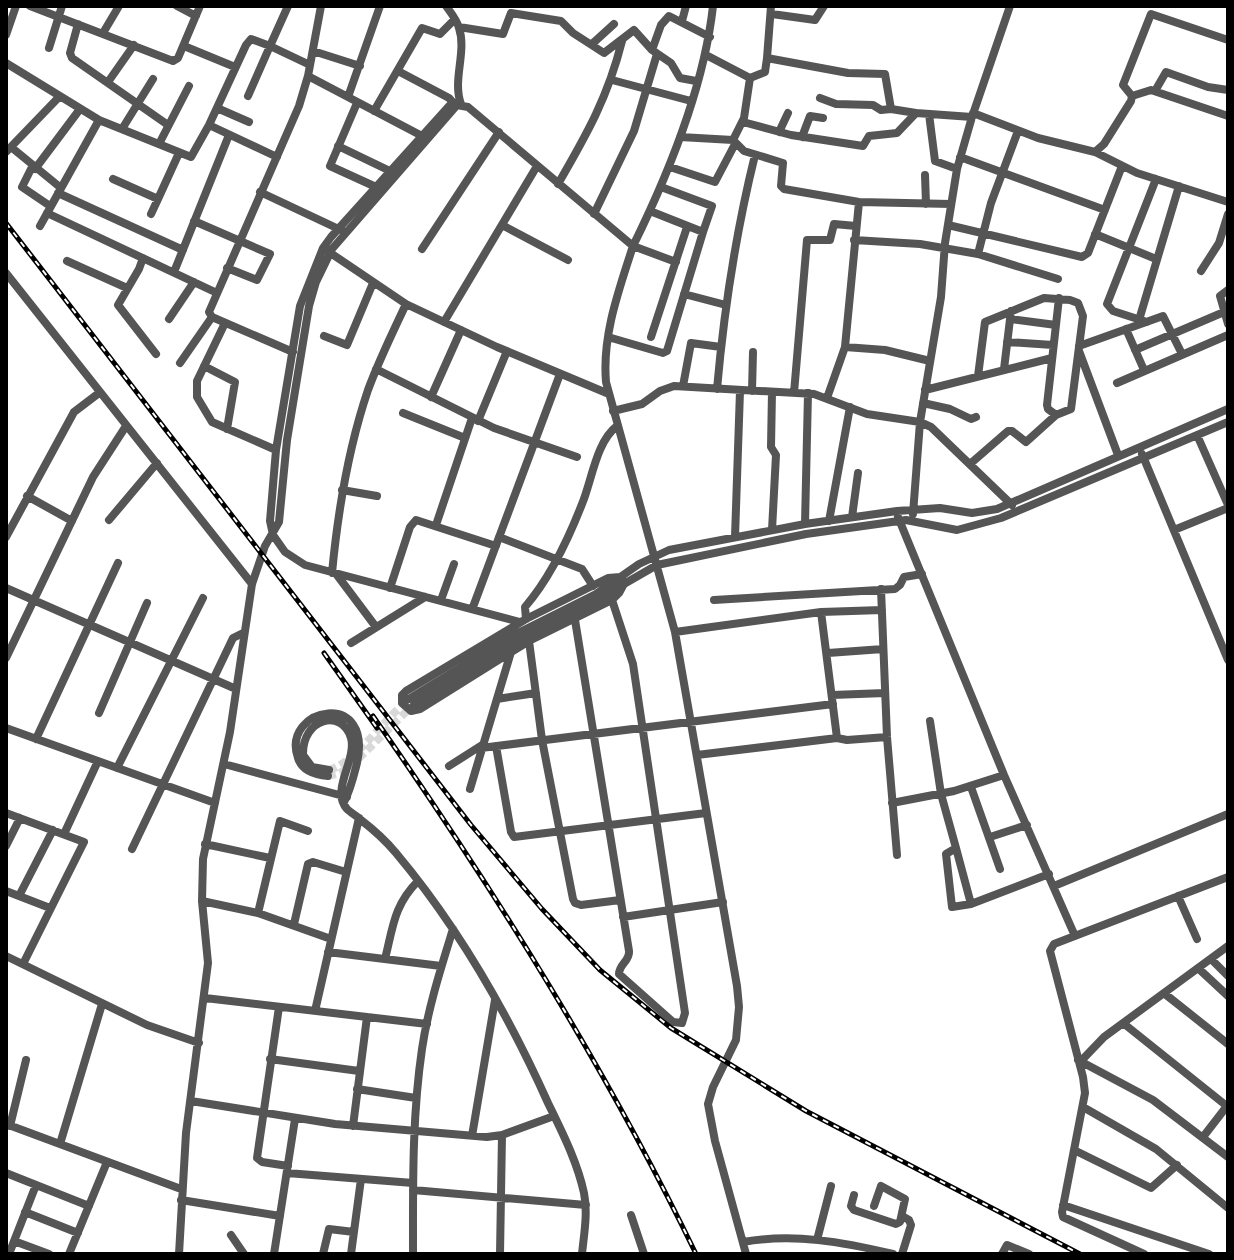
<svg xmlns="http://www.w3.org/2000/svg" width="1234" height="1260" font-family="Rubik,sans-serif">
<rect width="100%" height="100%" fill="#fff"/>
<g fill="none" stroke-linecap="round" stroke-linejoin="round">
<path stroke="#d9d9d9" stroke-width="8" stroke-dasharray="8 4" stroke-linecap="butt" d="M329 770C355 763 384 719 408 700
M328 776 340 773 351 766 412 706"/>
<path stroke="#555" stroke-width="8" d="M30 6 173 61 178 58 200 6
M177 6 196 16
M446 6C451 13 457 20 459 28 467 52 452 80 461 104
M772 14 815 20 824 6
M682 21 686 6
M78 24 70 53 72 58 168 125
M459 27 503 34 511 13 561 21 573 33 604 53 634 30 652 50 671 63 680 78 696 81
M103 33 119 6
M6 35 16 6
M592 44 614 24
M184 46 235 67
M49 48 62 6
M652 50 661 25 669 16 710 37
M313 51 360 66
M706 55 750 78 765 72 767 58 848 73 885 74 891 109 916 113
M767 58 771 6
M6 63 99 120 191 157 209 125 246 45 251 39 270 46 288 6
M398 71 449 98 456 106
M308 76 424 137
M612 80 691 101
M108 82 134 45
M1155 91 1166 72 1208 87 1228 90
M248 96 270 46 310 65
M1132 96 1151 90 1228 116
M348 97 380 6
M820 98 836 104 873 105 881 110 891 109
M357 103 330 166 376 187
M217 108 249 122
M374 111 422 28 440 34 455 19
M973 113 1038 138 1095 152 1137 173 1228 202
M929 114 935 161 957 169
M743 122 791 135 863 146 869 136 897 133 916 113 972 117
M209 125 277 157
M122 129 153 79
M779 132 788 113
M680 137 733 140 744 151 783 163 781 186 784 189 859 202 951 204
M802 137 810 116 823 118
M733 140 744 118 750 78
M159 144 189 86
M338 146 390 171
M11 147 61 188
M6 152 59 97
M1095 152 1104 144 1131 101 1132 96 1123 85 1151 14 1228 40
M960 157 1105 210
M32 167 22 187 50 206
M670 167 715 182 735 144
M35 169 80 109
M925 175 926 204
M113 179 158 199 179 153
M558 184C587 134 608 97 622 41
M260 192 343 231
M58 193 183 250
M650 211 703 232 712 206 661 187
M47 213 217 293
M151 214 158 199
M594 214 634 131 657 54
M194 221 270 254 257 280 227 268
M502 225 568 260
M948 225 1082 257 1088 253 1122 166
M40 226 99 120
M1095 234 1156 259
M854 240 920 244 978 254 1058 279
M422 249 499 132
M326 250 406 304 497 347 609 394
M978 254 991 203 1018 131
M143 258 139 269 118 305 156 354
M67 261 127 288
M676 262 633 246C669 173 704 87 713 6
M1201 271 1219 243 1228 214
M174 272 229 135
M6 273 252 584
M1228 290 1220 296 1228 324
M684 294 726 305
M169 319 194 282
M1010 319 1056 325
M1139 320 1179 186
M444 322 537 166
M1147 322 1113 311 1107 304 1156 179
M225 323 197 381V397L212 422 276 450
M1126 329 1144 370
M324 336 347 345 373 283
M608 337 663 353 667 351 703 232
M651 337 687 227
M1007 342 1053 345
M1079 346 1163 316 1182 354
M845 347 885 350 930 361
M1135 350 1224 312
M1079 351 1118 455
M293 352 212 317 209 312 299 106 308 76 321 6
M180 363 212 317
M204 366 235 382 227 429
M376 369 494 428 577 457
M1004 369 1011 311
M1117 383 1228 335
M683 386 691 343 721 347
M717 389C724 310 736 232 755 155
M925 390 1052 358
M752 391 753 352
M772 392 771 447 776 455 772 530
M794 393 807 240H830L834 224 856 226
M431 397 461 330
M827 398 845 347 859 202
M923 403 950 409 971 419 976 417
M613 411 642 404 660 391 674 386 814 394 867 414 920 422 931 427 1012 505
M403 413 465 438
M1056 415 1048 409 1047 405 1059 298
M478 421 507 351
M1197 435 1228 505
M1142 454 1228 660
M970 464 1008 431H1012L1026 442 1056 415 1071 409 1083 316 1078 303 1070 300 1044 298 985 322 978 376
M342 490 377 496
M27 496 72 521
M913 514 920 422 941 297 945 243 957 169 972 117 1010 6
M852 517 858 473
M898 517 1004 775 1075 936
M109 520 157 463
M829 521 850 407
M805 524 808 393
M436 525 472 418
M1174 530 1228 508
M6 537 74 412 99 393
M499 537 582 569 593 586
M735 537 740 391
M332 573C338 510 348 449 368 390 379 360 393 332 406 304
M337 575 376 627
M620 577 625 582 619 593 612 600 529 641 420 709 411 711 402 703V695L406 691 526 619 608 578Z
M6 588 236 689
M390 588 410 527 416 520 496 546
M881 589 887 737 897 855
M441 600 454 564
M714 600 895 589 900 585 904 577 922 574
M473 607 560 374
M821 612 882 610
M526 619 525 607C550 578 568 540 582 504 592 480 596 442 617 426
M575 620 629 951C630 961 619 964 619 974L673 1022 682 1023 685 1013 633 664 612 600
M520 622 305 565 285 552 273 535 270 521 276 450 300 306 323 248 331 237 451 104 468 107 633 246C619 290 602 335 606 382L675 632 737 986 739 1007 736 1040 713 1087 708 1104 715 1141 746 1254
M675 632 821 612 837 738 697 755
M529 641 542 740 573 899 575 903 581 905 620 900
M351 643 425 597
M828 653 883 649
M6 658 93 477 126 426
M832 695 885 693
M409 699 516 634 596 594 639 564 669 550 805 524 897 511 940 508 972 513 997 509 1228 409
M497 699 536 693
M414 705 538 628 591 603 657 565 806 534 906 520 957 530 1001 518 1228 422
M99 713 147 603
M930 721 941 794 956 848 946 854 952 907 971 904 1049 874
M6 728 215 803
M837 738 847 740 887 737
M36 739 118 563
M496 746 511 832 514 837 706 813
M481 748 833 704
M224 764 347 797
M449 766 482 745
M117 768 203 598
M329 770 312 767 303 755C302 718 342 708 351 738 357 760 330 790 347 809 351 813 357 816 361 820 374 830 386 841 396 853 459 928 508 1014 548 1103 562 1132 577 1161 584 1193 588 1213 584 1234 582 1254
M328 776C316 775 302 771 298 758 280 707 377 687 356 767 353 779 350 791 344 802
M971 787 1000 869
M470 789 511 652
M892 803 954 791 1004 775
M6 813 84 842 23 964
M64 834 98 761
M990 837 1027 825
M205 844 270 858
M6 846 20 818
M956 848 971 904
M132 849 233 638 243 633
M1054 886 1228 814
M6 891 50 908
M19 896 53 830
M1178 896 1197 939
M202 901 258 913 331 939
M258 913 280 821 308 831
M623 917 723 902
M294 924 308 864 313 862 346 872
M328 952 441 966
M6 956 147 1025 199 1043
M385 959C393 927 394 905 418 881
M1211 959 1228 976
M1199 969 1228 996
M1165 994 1228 1044
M205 998 427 1024
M279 1007 257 1158 262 1162 288 1166
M315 1011 359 818
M1123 1023 1228 1107
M270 1059 359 1071
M1078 1060 1153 1100 1228 1157
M1081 1061 1104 1037 1228 946
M357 1089 416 1098
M191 1101 335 1124 487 1137 502 1135 554 1116
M1083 1107 1156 1149 1228 1208
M6 1124 181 1189
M10 1126 26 1060
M353 1126 367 1017
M472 1136 495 1000
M1203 1137 1227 1106
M60 1144 102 1004
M1074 1150 1151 1188 1177 1165
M6 1173 89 1206
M287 1173 413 1183
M413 1190 586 1205
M854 1195 851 1206 854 1210 896 1224 900 1222 905 1199 881 1186 874 1206
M181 1200 280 1216
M1063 1205 1209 1254
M25 1212 78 1233
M631 1215 644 1254
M902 1216 909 1220 911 1225 902 1254
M231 1235 244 1254
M817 1240 831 1186
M14 1241 49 1254
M743 1242C794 1233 843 1242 893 1254
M9 1254 36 1185
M69 1254 107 1162
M179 1254 186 1133 208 963 202 901 203 859 230 732 252 584 265 546 279 522 287 440 309 306 316 282 332 249 458 104
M274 1254 295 1119
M323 1254 329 1229 354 1232
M351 1254 361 1179
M413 1254C413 1185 412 1117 422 1049 428 1008 441 968 453 929
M500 1254 502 1135
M1002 1254 1007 1245 1029 1254
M1144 1254 1063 1217 1062 1212 1085 1093 1083 1077 1050 951 1054 944 1228 877"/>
<g stroke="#000" stroke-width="5">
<path id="rail" d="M6 223 471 825 542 909 600 970 671 1028 806 1111 1080 1254
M324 653 377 728
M373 716C493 888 605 1066 696 1254"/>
</g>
<use href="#rail" stroke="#fff" stroke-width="2" stroke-dasharray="6" stroke-linecap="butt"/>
</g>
<rect width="1234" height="1260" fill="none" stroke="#000000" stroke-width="16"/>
</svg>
